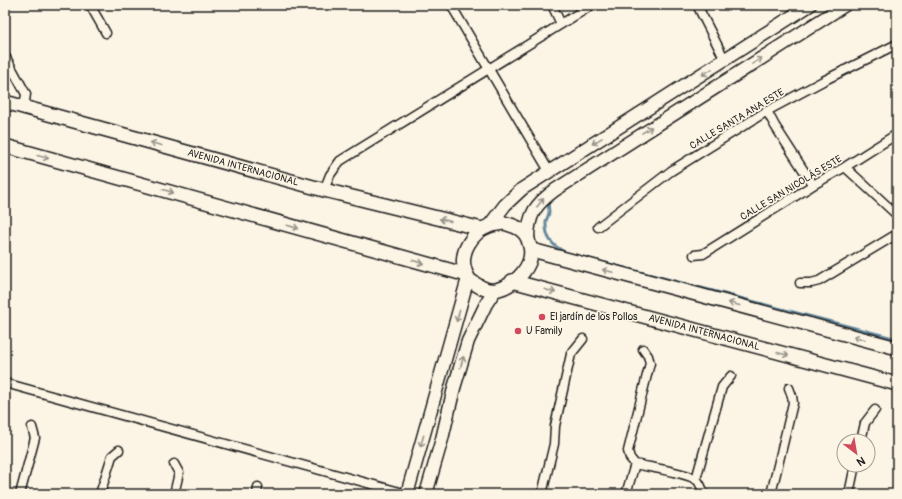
<svg xmlns="http://www.w3.org/2000/svg" width="902" height="499" font-family="Pangolin,sans-serif">
<rect width="100%" height="100%" fill="#fcf5e5"/>
<filter id="ink" filterUnits="userSpaceOnUse"><feTurbulence type="fractalNoise" baseFrequency=".025" numOctaves="2"/><feDisplacementMap in="SourceGraphic" scale="8" xChannelSelector="R" yChannelSelector="G"/><feConvolveMatrix kernelMatrix="1 2 1 2 8 2 1 2 1" color-interpolation-filters="sRGB"/></filter>
<g filter="url(#ink)">
<g fill="none" stroke-linecap="round" stroke-linejoin="round">
<path stroke="#65899f" stroke-width="3" d="M548 203C548 205 549 209 549 212 549 215 547 218 546 221 545 238 552 246 567 253L897 339"/>
<g stroke="#1c1c1c" stroke-width="11">
<path id="street" d="M90 5 106 33
M451 5 549 171
M552 5 561 24
M697 5 725 60
M5 56 26 94 24 108
M767 111 775 126 813 185
M845 167 897 215
M324 190 330 175 340 161 592 5
M598 227 671 171 767 111 823 81 897 44
M694 255 703 254 813 185 845 167 897 134
M800 283H811L819 281 897 234
M643 349 648 356 650 363 628 451 630 458 635 464C647 467 689 473 697 480 701 484 702 489 704 494
M5 383 407 494
M861 441 865 423 875 410
M696 479 722 387 731 376
M20 494 35 438 32 427
M100 494 112 456 119 450
M174 494 179 473 174 464
M257 494 258 487
M542 494 554 444 555 426 571 354 583 339
M626 494 635 464
M771 494 793 403 792 396 789 388
M849 494 855 465"/>
</g>
<g stroke="#1c1c1c" stroke-width="15">
<path id="secondary" d="M489 226 505 205 522 189 810 5
M528 239C528 214 536 204 555 190L845 5
M407 494 468 278
M426 494 442 439 454 388 468 341 486 304 495 290"/>
</g>
<g stroke="#1c1c1c" stroke-width="16">
<g id="primary">
<path id="s1" d="M5 102 324 190 482 229"/>
<path d="M5 146 467 275"/>
<path d="M504 223C510 225 516 226 521 230 525 233 528 238 529 243 537 264 516 285 496 290 487 292 478 286 471 281 467 278 466 275 465 270 459 253 472 232 489 226 493 224 499 224 504 223Z"/>
<path d="M532 250 897 348"/>
<path id="s2" d="M512 281 897 384"/>
</g>
</g>
<use href="#street" stroke="#fcf5e5" stroke-width="8"/>
<use href="#secondary" stroke="#fcf5e5" stroke-width="12"/>
<use href="#primary" stroke="#fcf5e5" stroke-width="13"/>
</g>
<defs><path id="oneway-shaft" d="M-6 0H5M1.5-3L5.5 0L1.5 3" fill="none" stroke-width="1.6" stroke-linecap="round" stroke-linejoin="round"/></defs>
<g stroke="#97938b">
<use href="#oneway-shaft" transform="translate(757 61) rotate(-32)"/>
<use href="#oneway-shaft" transform="translate(707 72) rotate(148)"/>
<use href="#oneway-shaft" transform="translate(647 130) rotate(-32)"/>
<use href="#oneway-shaft" transform="translate(597 141) rotate(148)"/>
<use href="#oneway-shaft" transform="translate(156 144) rotate(-165)"/>
<use href="#oneway-shaft" transform="translate(43 157) rotate(15)"/>
<use href="#oneway-shaft" transform="translate(168 191) rotate(16)"/>
<use href="#oneway-shaft" transform="translate(540 203) rotate(-51)"/>
<use href="#oneway-shaft" transform="translate(445 220) rotate(-166)"/>
<use href="#oneway-shaft" transform="translate(293 227) rotate(16)"/>
<use href="#oneway-shaft" transform="translate(418 262) rotate(16)"/>
<use href="#oneway-shaft" transform="translate(608 271) rotate(-165)"/>
<use href="#oneway-shaft" transform="translate(550 291) rotate(16)"/>
<use href="#oneway-shaft" transform="translate(734 304) rotate(-165)"/>
<use href="#oneway-shaft" transform="translate(458 316) rotate(106)"/>
<use href="#oneway-shaft" transform="translate(859 338) rotate(-165)"/>
<use href="#oneway-shaft" transform="translate(783 354) rotate(15)"/>
<use href="#oneway-shaft" transform="translate(462 362) rotate(-74)"/>
<use href="#oneway-shaft" transform="translate(422 441) rotate(106)"/>
</g>
</g>
<g fill="#d1495b" stroke="#fcf5e5" stroke-width="1.5">
<circle cx="542" cy="317" r="4"/>
<circle cx="518" cy="331" r="4"/>
</g>
<g text-anchor="middle" dominant-baseline="central" stroke-width="3.5" stroke-linejoin="round" paint-order="stroke">
<g font-size="10" fill="#1c1c1c" stroke="#fcf5e5">
<text transform="translate(737 119) rotate(-31)">CALLE SANTA ANA ESTE</text>
<text stroke="none"><textPath href="#s1" startOffset="247">AVENIDA INTERNACIONAL</textPath></text>
<text transform="translate(791 188) rotate(-31)">CALLE SAN NICOLÁS ESTE</text>
<text stroke="none"><textPath href="#s2" startOffset="199">AVENIDA INTERNACIONAL</textPath></text>
</g>
<g font-size="10" fill="#1c1c1c" stroke="#fcf5e5" text-anchor="start">
<text x="550" y="317">El jardín de los Pollos</text>
<text x="526" y="331">U Family</text>
</g>
</g>
<rect width="902" height="499" fill="none" stroke="#fcf5e5" stroke-width="20"/>
<rect x="10" y="10" width="882" height="479" fill="none" stroke="#1c1c1c" stroke-width="1.5" filter="url(#ink)"/>
<g transform="translate(856 453) rotate(149)"><circle r="19" fill="#fcf5e5" stroke="#a29e95"/>
<path d="M0-3L7 15L0 10L-7 15Z" fill="#d1495b"/>
<text y="-6" font-size="11" font-weight="bold" text-anchor="middle" fill="#1c1c1c">N</text>
</g>
</svg>
